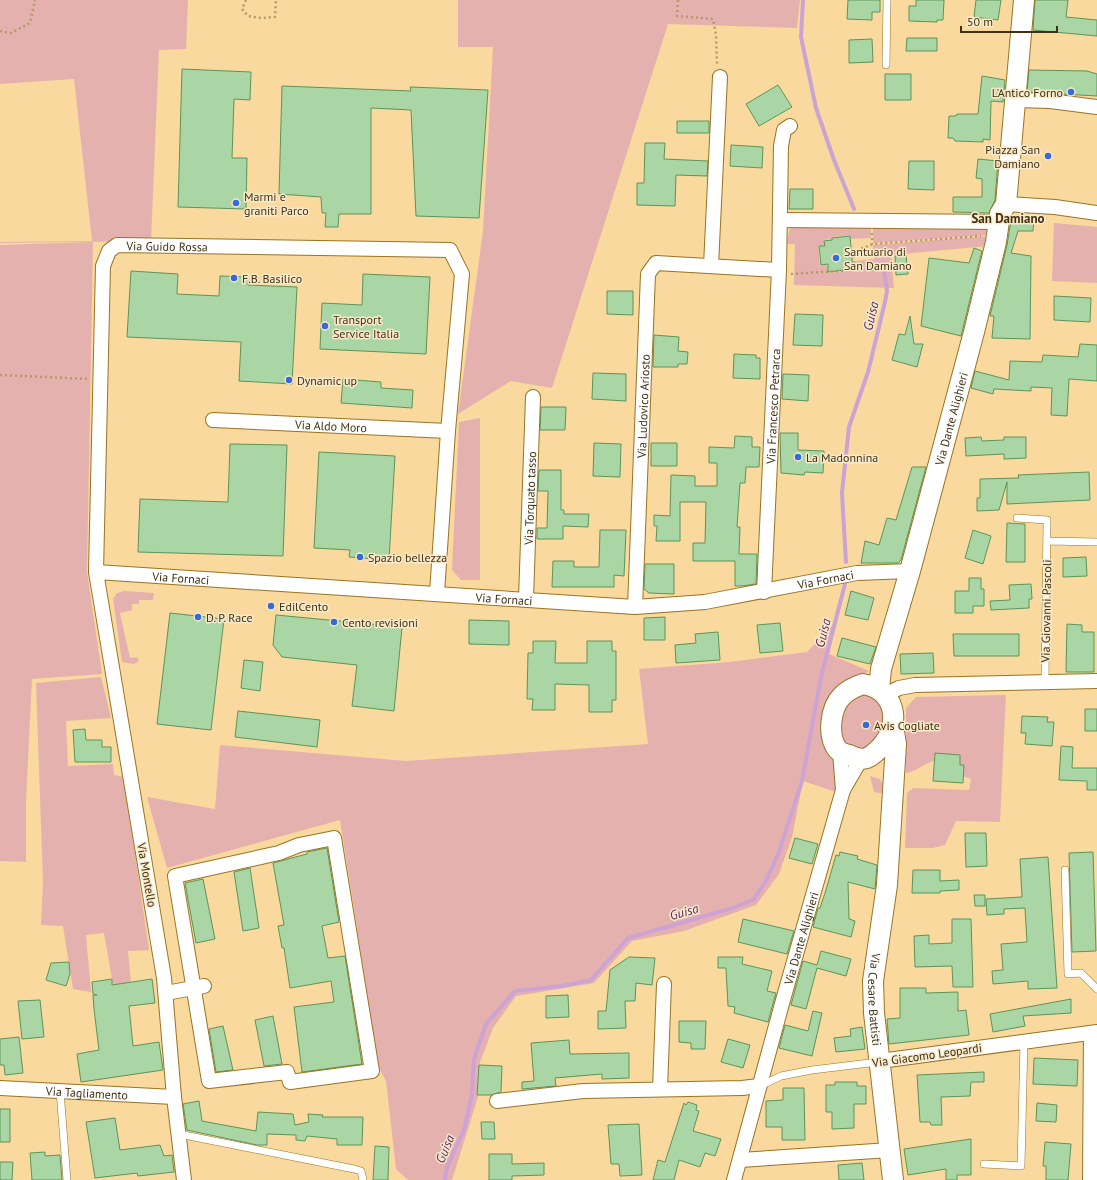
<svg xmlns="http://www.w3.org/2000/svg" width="1097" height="1180" font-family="'PT Sans',sans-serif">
<rect width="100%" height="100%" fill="#f9d99d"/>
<path fill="#e5b1ae" d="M0 0H188L186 49 159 50 151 241 0 243V242L92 241 74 79 0 84Z
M458 0H800L797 28 668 24 552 388 511 381 458 414 483 231 493 47H458Z
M1054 223 1097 227V283L1052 281Z
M871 225V238L851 239 850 235 832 237 831 239 824 240V245L818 246 820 266 827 265 828 273 855 270V261L874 259 873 245 988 236V246L891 255 894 288 794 285 795 244H787L789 231 791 227Z
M873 225 989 227 988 235 873 243Z
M93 242 87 572 102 674 32 679 26 801V862L0 861V245Z
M480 418V580H461L452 570 459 422Z
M124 591 154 593 153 600H139V604H132V610L120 613 130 658 137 657 139 661 134 664 122 662 113 599 117 593Z
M835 623 829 654 869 671 837 688 836 792 803 781 792 837 779 874 756 905 684 931 632 941 594 983 516 996 493 1028 479 1065 478 1097 452 1180H408L396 1169 386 1081 379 1068 340 820 167 868 147 797 215 809 220 745 406 761 648 744 639 669 730 662 807 652Z
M101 677 111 718 66 721 68 766 113 764 114 775 124 777 149 950 128 951 131 982 113 985 104 933 86 935 91 992 73 989 63 926 41 925 43 883 36 683Z
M853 693 876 696 886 716 876 744 857 751 844 745 837 723Z
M1006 695 1000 822 956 821 945 845 933 848H905L907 793 913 788 969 790 971 779 963 776 964 765H960V755L935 753 934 761C924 763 916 772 906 773V708L916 697Z
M870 776 880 779 884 786 885 794 874 792Z"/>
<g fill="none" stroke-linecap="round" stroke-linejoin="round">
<path stroke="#cda3d3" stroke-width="4" d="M803 0 801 37 816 108 834 160 854 209
M846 562 842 493 849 427 868 372 885 302 887 291 883 263
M445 1180 447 1167 464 1130 472 1095 474 1059 486 1024 515 991 562 986 591 980 628 938 733 908 754 899 767 879 779 852 802 781 821 677 845 584"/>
</g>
<path fill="#aad6a6" stroke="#5d9458" d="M848 0H880V12H872V20L847 19Z
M916 0H944L943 20H937V22L909 21V6H916Z
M976 0H1001L998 20 974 17Z
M1035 0H1068L1066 17 1097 20V36L1033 30Z
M907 38H937V51H906Z
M872 39 873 62 849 63V40Z
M182 69 251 72 250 100 234 99 232 158H247L246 209 178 207Z
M1029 70 1087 71 1097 74V96L1027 92Z
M885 74H911V100H885Z
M982 76 1005 80 1003 102 991 101 990 140 983 139V142L955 141 953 138H948L949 116H956L957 114H978Z
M778 85 792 107 759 126 746 104Z
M282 86 411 91 410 87 488 90 479 218 416 216 411 110 371 108V214H339L338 227H325L326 213H322L321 197 279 194Z
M677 121H709V133H677Z
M645 143H665L664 159 708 161 707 176 676 175 675 206 637 205V183H644Z
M731 145 763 147 762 168 730 166Z
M978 159 998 161 995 200 989 213 953 212V197H982V179L976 178Z
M909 161H934V190L908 189Z
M790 189H813V209H789Z
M1018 218H1034L1033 231H1018L1011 253 1031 256 1030 339 992 338 994 316H990L1007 245 1011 221Z
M850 236 853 269 828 272V264L821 265 819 246H825L824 241 832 240V238Z
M974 248 982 251 961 336 921 326 929 258 969 263Z
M906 255 908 274 896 275 895 256Z
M131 271 178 274 177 294 219 296 220 276 248 277V285L297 287 292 384 239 381 241 342 127 337Z
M363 274 430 277 426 354 320 349 322 303 362 305Z
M607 291H633V315L607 314Z
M1054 296 1091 298 1090 322 1054 320Z
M795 314 823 315 822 346 793 345Z
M910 316 914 344H923L917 367 892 360 899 334 905 335Z
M654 335 679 337 678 351 688 352 687 364H678V367H653Z
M1080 344 1097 345V381L1069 379 1067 416 1051 415 1052 388 1031 387V391L994 389 993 394 971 388 975 371 1009 380 1010 361 1042 362 1043 355 1078 357Z
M734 354 756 355V358H760V379L733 378Z
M593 373 626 374V401L592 399Z
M783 374 809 375 808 401 782 399Z
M343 379 381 382V388L413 390 412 408 341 403Z
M541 407H566L565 430H540Z
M780 433H798V450L824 451 823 473 805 472 804 475 781 473Z
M735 436 752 437V447H760L759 467H746L745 483H740L737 527H740L739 554H757L756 584 742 586H735V561H693V543H705L706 502H680V541H656L657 526H654V515L670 516 671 475 695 476V486H717V463H709V447L734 448Z
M981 437 982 441 1004 440V437H1026V458L1004 459V454L966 456 965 438Z
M594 443 621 444 620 477 593 476Z
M651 443H677V466H651Z
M230 444 287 445 283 556 138 552 140 499 228 502Z
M319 452 395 456 389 560 349 557 350 550 314 548Z
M912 467H926L901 560 898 563H861L865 541 879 545 887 518 896 520Z
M539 470H561V510H564V514H589L588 527 563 526V539H537V528H547L548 491H538Z
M1089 472 1090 500 1007 504V482L999 510 977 511V498H980V479L1019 478 1018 475Z
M1007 523 1025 524V562H1006Z
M600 530H626L624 576 614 575V587H552L553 561H574V567H599Z
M973 530 991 536 983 564 965 558Z
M1086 557 1087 576 1063 577V558Z
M645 564H674V594L649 593 644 589Z
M969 578H981V589H984V606H973V613H955V591H969Z
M1031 584 1032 599H1029V608L991 610 990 601 1010 600 1009 585Z
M851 591 874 598 868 620 845 615Z
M170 613 224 619 211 730 157 724Z
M276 615 402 627 394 711 352 706 357 665 282 657 273 645Z
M665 617V640H644V618Z
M469 620 509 621V645L469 644Z
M780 623 783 651 760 653 757 625Z
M1067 624 1082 625V632H1094V672H1066Z
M718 632 720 660 676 663 675 645 696 643 695 634Z
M953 634H1019V656H954Z
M842 638 876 647 870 664 837 656Z
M533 641H556L555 663H587V641H612V651H616V700H612V712H589V685L555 684V710H532L533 699H527L528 653H533Z
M933 653 934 673 901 674 900 654Z
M244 660 263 662 260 691 241 688Z
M1085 709H1097V731H1085Z
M238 711 320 720 317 747 235 737Z
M1022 716 1048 717 1047 722H1054L1052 746 1025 744 1026 733H1021Z
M85 729 86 740H102V747H111V762H75L73 730Z
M1061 746 1073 747 1072 768H1097V790H1087V781L1059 780Z
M935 753 960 755V765H964L963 783 933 781Z
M965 833H986L987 866 966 867Z
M795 838 818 844 812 864 789 858Z
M327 848 339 922 322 926 328 958 345 956 362 1064 302 1072 294 1007 334 1002 331 981 290 988 284 948H282L278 926 284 925 273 863 307 854V852Z
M840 852 858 856 857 859 877 865 875 889 848 882 849 919 855 921 851 937 813 927 818 908H820L826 890 836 855 839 856Z
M1093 852 1096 951 1072 952 1069 853Z
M1048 857 1057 988 1028 989V981L993 984 992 971 1003 970 1001 944 1027 942 1025 908 1004 909V914L987 915 986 899 1022 897 1020 859Z
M250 868 259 928 243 931 234 872Z
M913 870H940V881L959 880V890L940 891V893H912Z
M203 879 215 939 196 943 185 883Z
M974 895H985V906H975Z
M743 919 794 931 787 954 738 942Z
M952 919H971L973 987H953L952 966 915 967 914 936 929 935V944L952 943Z
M821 951 851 959 846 976 817 968 806 1009 791 1005 803 961 817 965Z
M629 957 655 958 652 985 636 983 635 1001H625L626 1028 598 1029V1011H606L610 970Z
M718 957H743L742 964 772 971 767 991 776 993 768 1022 734 1013 735 1007 728 1006 726 968H718Z
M69 962 70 974 66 986 46 980 51 963Z
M112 979V985L152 979 155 1003 129 1006 133 1046 159 1042 163 1070 81 1082 77 1054 99 1050 94 1009 93 995H97L93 994 92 982Z
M900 988H926V993L958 992V1011L966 1010 969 1035 889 1044 887 1019 900 1018Z
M568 995 569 1017 546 1018V996Z
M1071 999V1013L1023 1016 1025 1026 993 1032 990 1014Z
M40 1000 44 1037 22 1039 18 1001Z
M813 1011 822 1013 812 1056 779 1048 785 1025 808 1031Z
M273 1016 282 1064 264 1066 255 1020Z
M679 1021H706L705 1049H691V1043L679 1042Z
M223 1026 233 1070 216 1072 209 1029Z
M862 1027 865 1049 836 1052 834 1038 851 1036 850 1029Z
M19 1037 23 1073 5 1075 4 1065H0V1039Z
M728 1039 750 1045 743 1068 721 1062Z
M569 1040 570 1054 629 1053V1078L602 1079V1074L555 1078 556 1086 522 1089V1082L534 1081 531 1043Z
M1034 1058 1078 1060 1077 1086 1033 1084Z
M479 1065 502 1066 501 1092 491 1095H477Z
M984 1072V1082H971L970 1096 941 1097 942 1125H931L930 1122H920L917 1075Z
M835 1082H857V1086H866V1104H854V1128L832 1129V1112H826V1085H835Z
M783 1088H804L805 1140H782V1127H766V1101L783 1100Z
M199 1101 202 1121 256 1131 258 1112 293 1114 295 1125 309 1122 308 1114 323 1115 322 1117H363L362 1145H337V1139L307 1136 305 1141 296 1140V1135L267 1134V1145H257L187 1130 183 1104Z
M688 1102 697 1105 696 1110 699 1111 693 1131 721 1139 715 1156 705 1153 700 1167 679 1160 674 1180H653L658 1160 665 1162 684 1103 686 1105Z
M1037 1103 1057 1105 1056 1122 1036 1121Z
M0 1109H10V1142H0Z
M115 1118 120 1150 160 1145 164 1156 172 1155 174 1172 138 1176 137 1173 95 1178 86 1122Z
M481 1122H494L495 1139H482Z
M639 1124 642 1175 620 1176 619 1164H611L608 1125Z
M971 1139V1175H957V1180H946V1169L908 1175 904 1149Z
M1045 1142 1071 1144 1068 1180H1046V1166H1043Z
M375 1146 389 1147 388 1180H373Z
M45 1152V1156L60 1155 62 1180H32L30 1153Z
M489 1154H512V1164L544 1163V1175L512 1176V1180H489Z
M0 1162H13L12 1180H0Z
M862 1163 864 1180H839L838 1165Z"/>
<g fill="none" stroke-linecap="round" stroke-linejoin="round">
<g stroke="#997422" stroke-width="8">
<path id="lane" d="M886 65 887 0
M1017 518 1047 520 1045 681
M1047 541 1097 542
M1065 870 1068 974 1081 973 1097 989
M760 1086 781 1076 812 1070 878 1062
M60 1091 67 1180
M179 1134 354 1169 361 1171 363 1180
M984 1164 1021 1166 1024 1041"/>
</g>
<g stroke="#997422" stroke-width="16">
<g id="street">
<path d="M1016 100 1050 101 1097 107"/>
<path d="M1006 204 1055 207 1097 213"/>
<path d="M780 220 999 222"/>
<path d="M711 266 720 77"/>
<path id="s1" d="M213 420 448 431"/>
<path id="s2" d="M96 572 635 607 705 602 857 573 910 571"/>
<path id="s3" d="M764 592 779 270 781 146 784 130 790 126"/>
<path id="s4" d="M526 599 533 397"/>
<path id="s5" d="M635 607 648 274 656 263 779 270"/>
<path d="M885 695 899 688 915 685 1097 681"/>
<path d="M840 752 843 790"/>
<path d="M334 838 372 1071 290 1082 287 1072 209 1081 175 876 279 853 299 845Z"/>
<path d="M166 993 204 986"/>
<path d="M880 1061 1097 1032"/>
<path id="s6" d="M0 1088 174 1097"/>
<path d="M660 1089 664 984"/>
<path d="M497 1101 583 1091 742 1088 759 1086"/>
<path d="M740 1160 890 1150"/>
<path id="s7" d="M184 1180 174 1097 164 978 96 572 103 266 109 251 117 245 450 250 462 274 448 431 437 593"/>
<path id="s8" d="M734 1180 783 1000 843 790 861 759"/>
<path d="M1090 1180 1091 1033"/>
</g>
</g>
<g stroke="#997422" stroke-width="22">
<g id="secondary">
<path d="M863 684C896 690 902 724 881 747 877 751 872 756 867 758 860 760 855 758 849 755 845 754 841 753 838 750 827 737 830 708 842 696 848 690 854 687 863 684Z"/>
<path id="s9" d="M879 690 881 669 910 571 974 332 996 242 1000 214 1006 204 1024 0"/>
<path id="s10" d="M893 726 896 744 887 885 873 981 874 1013 893 1180"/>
</g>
</g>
<path stroke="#b49a68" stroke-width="2.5" stroke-dasharray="2 3" stroke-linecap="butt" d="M246 0 242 9 248 16 261 18 275 17 276 0
M678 0 677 16 713 19 716 35 717 65
M0 31 11 33 30 23 35 0
M872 233V244
M791 274 854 270 853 252 873 244 981 236
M0 375 89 379"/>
<use href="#lane" stroke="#fff" stroke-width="7"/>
<use href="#street" stroke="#fff" stroke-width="14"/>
<use href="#secondary" stroke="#fff" stroke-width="20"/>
</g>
<g fill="#346ad9" stroke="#f9e9cb" stroke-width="1.5">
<circle cx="1071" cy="92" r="4"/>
<circle cx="1048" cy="156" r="4"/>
<circle cx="236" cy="203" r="4"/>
<circle cx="836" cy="258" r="4"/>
<circle cx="234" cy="278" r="4"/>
<circle cx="325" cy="326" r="4"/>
<circle cx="289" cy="380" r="4"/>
<circle cx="798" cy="457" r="4"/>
<circle cx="360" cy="557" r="4"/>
<circle cx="271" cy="606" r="4"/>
<circle cx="198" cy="617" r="4"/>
<circle cx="334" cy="622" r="4"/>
<circle cx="866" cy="725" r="4"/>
</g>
<g text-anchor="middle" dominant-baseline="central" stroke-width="3" stroke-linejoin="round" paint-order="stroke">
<g font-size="12" fill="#413110" stroke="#f9e9cb" text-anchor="start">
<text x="1063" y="92" text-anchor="end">L'Antico Forno</text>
<text x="1040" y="149" text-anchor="end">Piazza San<tspan x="1040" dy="14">Damiano</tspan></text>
<text x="244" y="196">Marmi e<tspan x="244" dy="14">graniti Parco</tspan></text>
<text x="844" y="251">Santuario di<tspan x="844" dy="14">San Damiano</tspan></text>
<text x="242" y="278">F.B. Basilico</text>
<text x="333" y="319">Transport<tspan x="333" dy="14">Service Italia</tspan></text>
<text x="297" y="380">Dynamic up</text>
<text x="806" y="457">La Madonnina</text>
<text x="368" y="557">Spazio bellezza</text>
<text x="279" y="606">EdilCento</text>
<text x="206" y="617">D. P. Race</text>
<text x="342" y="622">Cento revisioni</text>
<text x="874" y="725">Avis Cogliate</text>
</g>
<g font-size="12" fill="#413110" stroke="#f9e9cb">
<text stroke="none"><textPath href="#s7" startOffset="997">Via Guido Rossa</textPath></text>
<text stroke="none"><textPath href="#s5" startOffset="201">Via Ludovico Ariosto</textPath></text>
<text stroke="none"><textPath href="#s3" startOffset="186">Via Francesco Petrarca</textPath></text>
<text stroke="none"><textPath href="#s9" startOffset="281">Via Dante Alighieri</textPath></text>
<text stroke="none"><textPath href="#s1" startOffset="118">Via Aldo Moro</textPath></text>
<text stroke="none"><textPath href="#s4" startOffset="101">Via Torquato tasso</textPath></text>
<text stroke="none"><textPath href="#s2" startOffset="85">Via Fornaci</textPath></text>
<text stroke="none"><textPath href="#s2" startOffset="733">Via Fornaci</textPath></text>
<text stroke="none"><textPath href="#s2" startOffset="409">Via Fornaci</textPath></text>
<text transform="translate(1046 611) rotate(-89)">Via Giovanni Pascoli</text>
<text transform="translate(147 875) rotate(80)">Via Montello</text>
<text stroke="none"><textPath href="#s8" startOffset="251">Via Dante Alighieri</textPath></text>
<text stroke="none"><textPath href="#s10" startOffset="275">Via Cesare Battisti</textPath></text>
<text transform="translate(927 1055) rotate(-8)">Via Giacomo Leopardi</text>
<text stroke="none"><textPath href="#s6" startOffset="87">Via Tagliamento</textPath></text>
</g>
<g font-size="13" font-weight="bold" fill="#413110" stroke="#f9e9cb">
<text x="1008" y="218">San Damiano</text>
</g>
<g font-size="13" font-style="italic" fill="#5b2863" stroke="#f9e9cb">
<text transform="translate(871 316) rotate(-77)">Guisa</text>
<text transform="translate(823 633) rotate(-76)">Guisa</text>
<text transform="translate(684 912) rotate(-16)">Guisa</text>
<text transform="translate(445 1149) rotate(-67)">Guisa</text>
</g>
</g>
<path d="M961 26v6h96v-6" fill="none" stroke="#413110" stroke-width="2"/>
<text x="967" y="26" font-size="12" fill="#413110" stroke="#f9e9cb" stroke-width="3" paint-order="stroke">50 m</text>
</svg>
